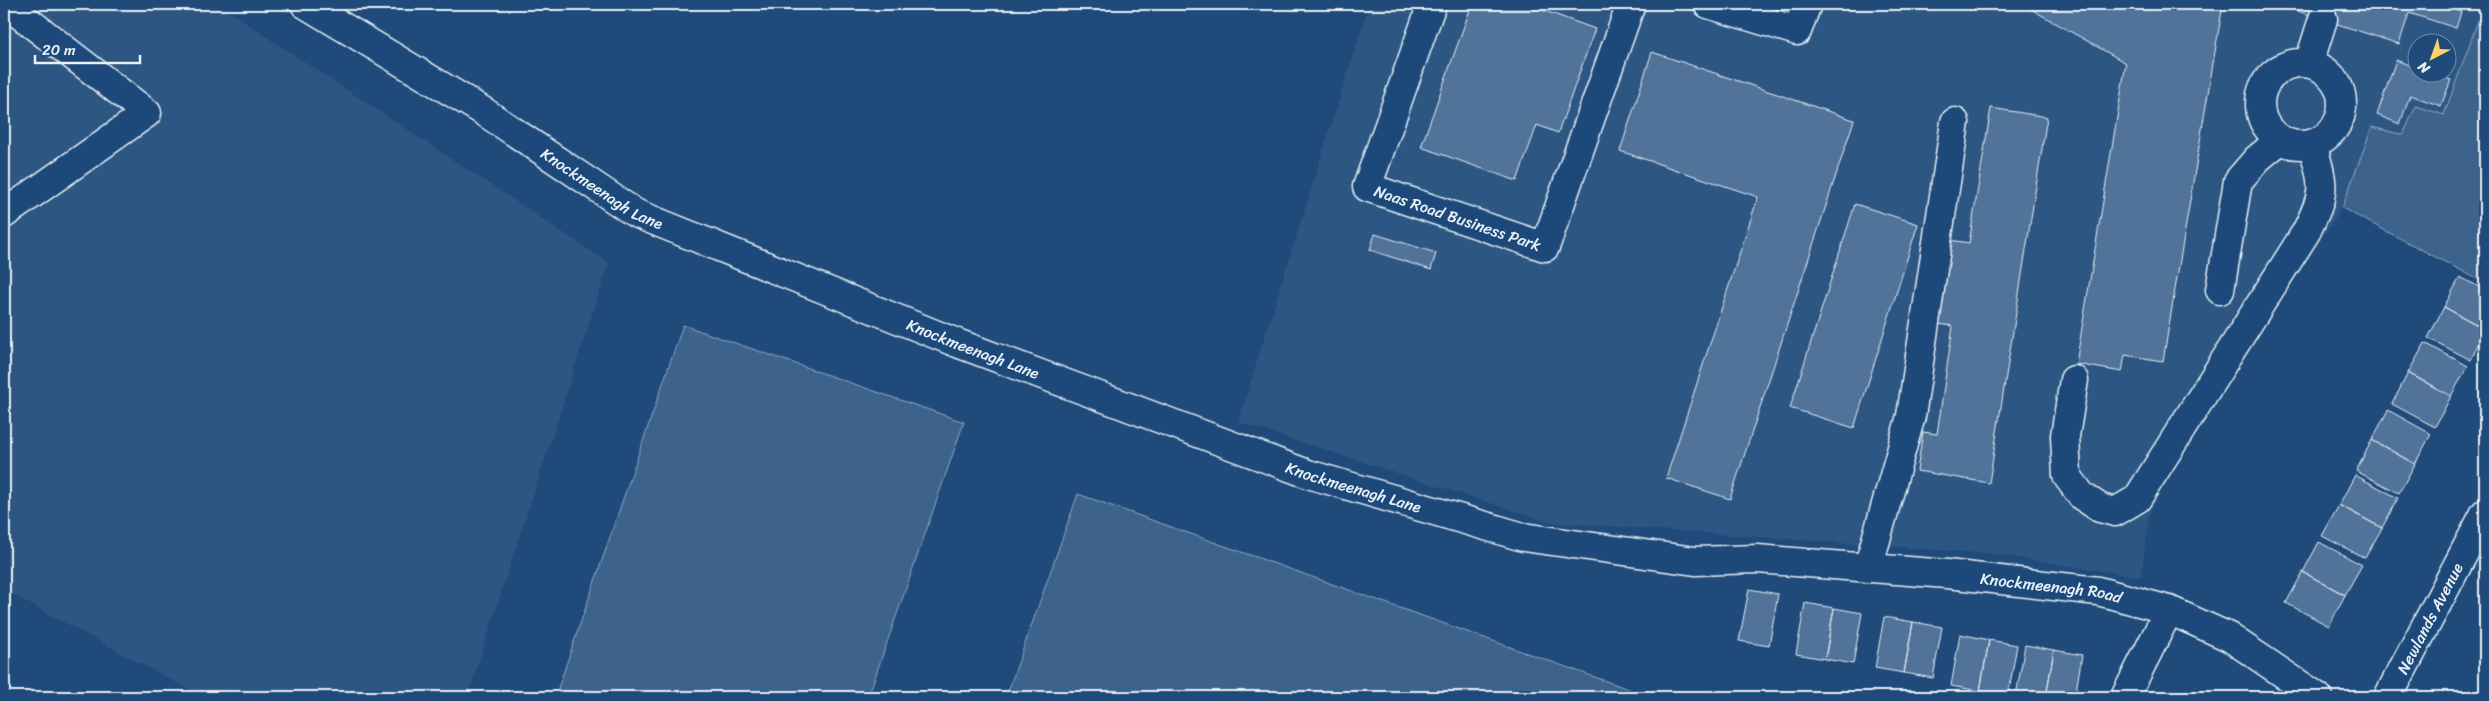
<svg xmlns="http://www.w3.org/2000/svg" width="2489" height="701" font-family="Sriracha,sans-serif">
<rect width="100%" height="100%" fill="#1f4a7a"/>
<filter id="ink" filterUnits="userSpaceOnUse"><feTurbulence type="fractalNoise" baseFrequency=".02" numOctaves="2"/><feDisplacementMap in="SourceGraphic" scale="10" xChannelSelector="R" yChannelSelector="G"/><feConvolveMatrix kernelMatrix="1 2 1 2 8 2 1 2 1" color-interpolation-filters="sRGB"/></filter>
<g filter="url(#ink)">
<path fill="#2e5683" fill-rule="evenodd" d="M4 4H217L609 263 467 697H203L4 590Z
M1369 4H2485V11L2480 15 2444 115 2403 135 2372 127 2342 208 2198 425 2150 511 2141 577 1993 554 1549 522 1238 422ZM2416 42H2446V72H2416Z"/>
<path fill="#3c628c" stroke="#92aac2" d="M2485 11V283L2342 208 2372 127 2403 135 2416 106 2444 115 2480 15Z
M683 325 964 422 868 697H555Z
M1078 494 1651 697H1006Z"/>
<path fill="#517399" stroke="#e8f1f8" d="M1472 4H1526L1595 29 1558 133 1537 125 1517 181 1421 147Z
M2022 4H2223L2163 361 2125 355 2122 372 2076 364 2126 63Z
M2276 4H2437L2461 12 2456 28 2409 13 2399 44Z
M2437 4H2464L2461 12Z
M1652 52 1854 120 1730 499 1666 478 1758 197 1620 151Z
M2396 60 2416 68V72H2430L2451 80 2441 106 2410 95 2400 124 2377 115Z
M1991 108 2047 117 1989 483 1917 471 1923 432 1937 434 1953 326 1930 323 1943 239 1969 243Z
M1855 204 1918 224 1854 428 1790 408Z
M1375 234 1436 253 1431 270 1370 250Z
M2460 277 2485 290V329L2444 307Z
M2444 307 2485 329 2471 360 2428 338Z
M2425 343 2468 366 2451 396 2408 373Z
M2408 373 2451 396 2435 427 2392 404Z
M2388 410 2431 434 2415 464 2372 440Z
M2372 440 2415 464 2399 493 2356 471Z
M2355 475 2398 498 2382 528 2339 505Z
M2339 505 2382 528 2365 558 2322 536Z
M2319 542 2362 565 2345 595 2303 572Z
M2303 572 2345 595 2329 626 2286 603Z
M1749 589 1778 594 1769 646 1739 641Z
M1805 603 1834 608 1825 659 1796 654Z
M1834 608 1862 613 1853 664 1825 659Z
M1884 617 1913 622 1904 673 1875 668Z
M1913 622 1942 627 1933 678 1904 673Z
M1960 634 1989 640 1980 691 1951 686Z
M1989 640 2017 645 2008 696 1980 691Z
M2025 645 2054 650 2046 697 2016 696Z
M2054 650 2082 655 2075 697H2046Z"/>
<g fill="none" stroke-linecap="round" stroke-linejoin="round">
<g stroke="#e8f1f8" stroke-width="31">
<g id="minor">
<path id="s1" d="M305 4 483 111 635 213 957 343 1308 474 1523 537 1695 561 1757 559 1947 574 2098 591 2169 610 2229 637 2318 697"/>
<path id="s2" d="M1432 4 1367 187 1545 247 1631 4"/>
<path d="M1708 4 1797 31 1807 4"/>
<circle cx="2301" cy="104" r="41"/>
<path d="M2309 63 2323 19"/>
<path d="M4 214 147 113 6 4"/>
<path d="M2220 290 2238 181 2257 159 2280 140"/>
<path d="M2074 380 2065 436 2067 476 2082 496 2100 508 2115 512 2137 499 2306 232C2326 192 2325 187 2312 144"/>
<path d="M1868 568 1911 416 1955 122"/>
<path d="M2125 697 2169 610"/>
<path id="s3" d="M2388 697 2485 513"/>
</g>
</g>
<use href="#minor" stroke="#1f4a7a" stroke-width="28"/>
</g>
</g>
<g text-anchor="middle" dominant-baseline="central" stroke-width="4" stroke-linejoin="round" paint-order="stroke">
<g font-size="16" fill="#e8f1f8" stroke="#1f4a7a">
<text stroke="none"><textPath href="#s1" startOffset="350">Knockmeenagh Lane</textPath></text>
<text stroke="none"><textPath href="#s2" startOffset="290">Naas Road Business Park</textPath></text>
<text stroke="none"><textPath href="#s1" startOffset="755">Knockmeenagh Lane</textPath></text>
<text stroke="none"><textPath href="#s1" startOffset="1160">Knockmeenagh Lane</textPath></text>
<text stroke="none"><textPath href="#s1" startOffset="1868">Knockmeenagh Road</textPath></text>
<text stroke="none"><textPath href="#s3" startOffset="89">Newlands Avenue</textPath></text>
</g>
</g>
<rect width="2489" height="701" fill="none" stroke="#1f4a7a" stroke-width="20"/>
<rect x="10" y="10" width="2469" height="681" fill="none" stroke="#e8f1f8" stroke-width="2" filter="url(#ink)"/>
<g transform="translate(2432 58) rotate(221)"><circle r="24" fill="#1f4a7a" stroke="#6f8dac"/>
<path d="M0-4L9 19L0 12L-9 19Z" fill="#ffd166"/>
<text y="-8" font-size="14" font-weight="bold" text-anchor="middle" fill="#e8f1f8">N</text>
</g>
<path d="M35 55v8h105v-8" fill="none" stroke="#e8f1f8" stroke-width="2.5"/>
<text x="42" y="55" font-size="15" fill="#e8f1f8" stroke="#1f4a7a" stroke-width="4" paint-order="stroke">20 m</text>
</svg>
